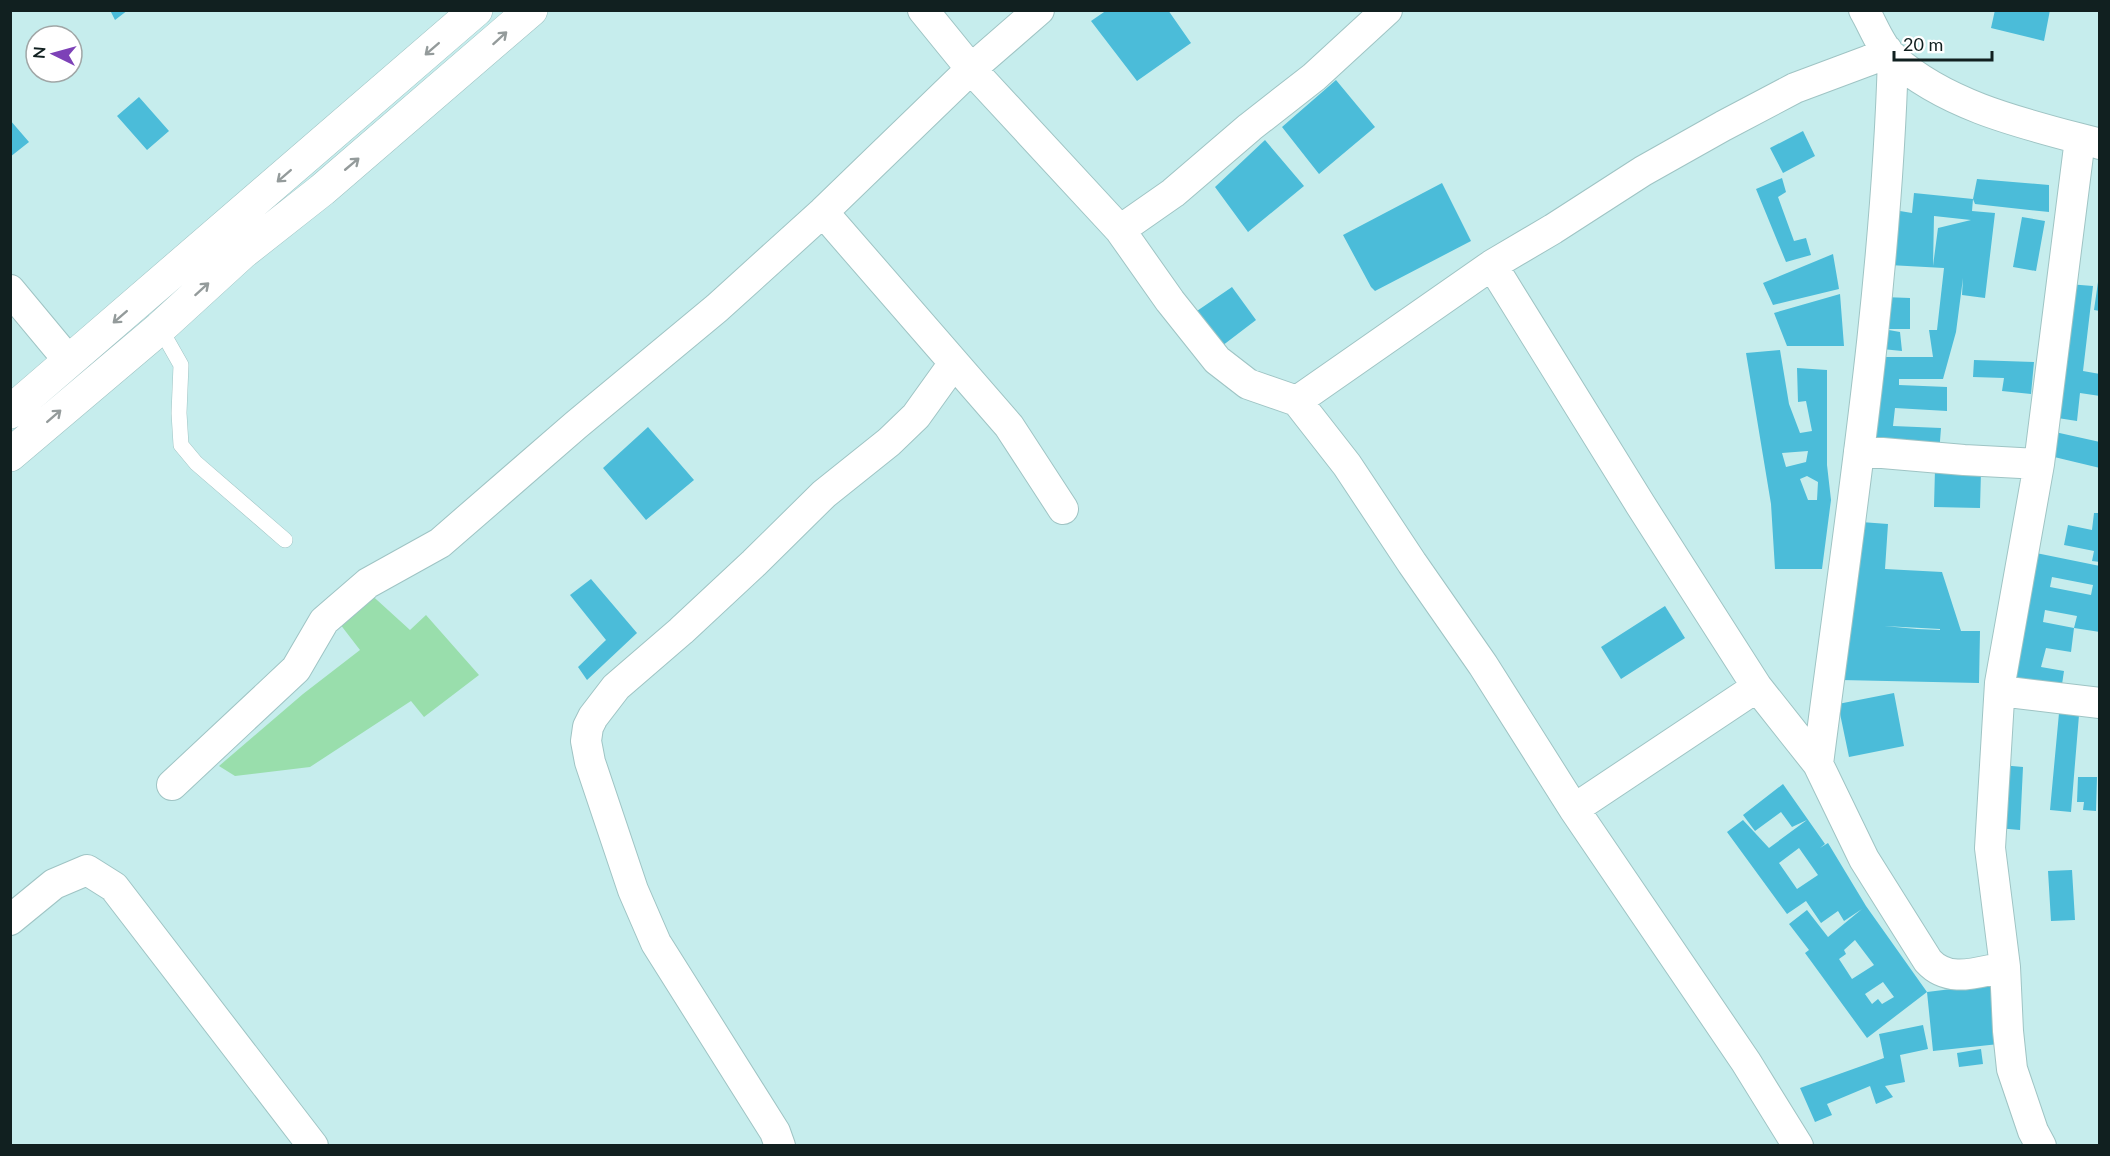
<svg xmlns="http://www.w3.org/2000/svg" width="2110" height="1156" font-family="Lato,sans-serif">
<rect width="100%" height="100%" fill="#c6eded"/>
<path fill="#99deac" d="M366 590 410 630 426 615 479 675 424 717 411 701 310 767 235 776 219 766 303 694 360 650 333 615Z"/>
<path fill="#4bbcd9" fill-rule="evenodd" d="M110 10H128L115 20Z
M1107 10H1168L1191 43 1137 81 1091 21Z
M1995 10H2050L2044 41 1991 28Z
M1336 80 1375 127 1319 174 1282 127Z
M139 97 169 131 147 150 117 116Z
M10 120 29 142 10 157Z
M1803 131 1815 156 1783 173 1770 148Z
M1265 140 1304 186 1248 232 1215 187Z
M1782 178 1786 192 1778 197 1794 241 1806 238 1811 255 1786 262 1756 189Z
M1977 179 2049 185V212L1975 204 1973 199Z
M1442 183 1471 241 1375 291 1371 287 1343 235Z
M1914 193 1973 199 1972 211 1995 213 1985 298 1962 295 1963 278 1956 332 1943 379H1899V385L1947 387V411L1895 408 1893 426 1941 428 1939 454 1869 446 1879 357H1933L1929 330H1937L1944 268 1889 265 1894 210 1912 213ZM1934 216 1971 220 1938 228 1933 266Z
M2022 217 2045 221 2036 271 2013 267Z
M1833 254 1839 289 1773 305 1763 283Z
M2098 282H2100V311L2094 310Z
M2068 284 2093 286 2083 371 2100 374V396L2080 393 2077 421 2051 417Z
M1232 287 1256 320 1218 349 1194 313Z
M1840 294 1844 346H1787L1774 313Z
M1883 297 1910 298V329H1883Z
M1883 329 1900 332 1902 351 1882 349Z
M1780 350 1789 404 1800 433 1812 431 1806 401 1798 402 1797 368 1827 370V465L1831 500 1822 569H1775L1771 504 1746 353ZM1808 451 1806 462 1786 467 1782 453ZM1807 476 1818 482 1817 500H1808L1800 479Z
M1974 360 2034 362 2031 394 2002 391 2004 378 1973 377Z
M648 427 694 480 646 520 603 468Z
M2055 432 2100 442V468L2050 456Z
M1935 469 1981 471 1980 508 1934 507Z
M2094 513H2100V562L2092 561 2094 551 2064 545 2068 525 2092 530Z
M1861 522 1888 524 1885 569 1942 572 1961 631H1980L1979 683 1841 680ZM1884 626 1940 629V630L1917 629Z
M2036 553 2100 566V632L2074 628 2077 616 2045 610 2043 622 2074 628 2071 652 2046 648 2041 667 2064 671 2061 691 2012 682ZM2052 577 2093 585 2091 595 2050 587Z
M591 579 637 633 587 680 578 667 606 640 570 595Z
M1665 606 1685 638 1621 679 1601 647Z
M1894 693 1904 746 1849 757 1838 704Z
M2059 713 2079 715 2071 812 2050 810Z
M2001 765 2023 767 2020 830 1997 828Z
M2078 777H2097L2096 811 2083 810 2084 802H2077Z
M1783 784 1825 844 1820 848 1828 843 1866 906 1927 992 1992 984 1999 1044 1933 1051 1927 992 1867 1038 1805 953 1809 950 1789 924 1807 910 1828 937 1862 909 1844 921 1838 911 1821 923 1806 901 1787 914 1727 832 1743 820 1769 848 1807 820 1792 827 1781 812 1755 831 1743 815ZM1799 848 1818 875 1797 889 1779 863ZM1855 940 1874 965 1852 979 1839 959 1846 954 1844 950ZM1883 982 1894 997 1882 1004 1878 999 1872 1004 1865 994Z
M2072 870 2075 920 2051 921 2048 871Z
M1923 1025 1928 1049 1900 1055 1905 1082 1885 1086 1893 1097 1876 1104 1870 1086 1827 1104 1832 1115 1815 1122 1800 1088 1884 1058 1879 1034Z
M1981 1049 1983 1064 1959 1067 1957 1053Z"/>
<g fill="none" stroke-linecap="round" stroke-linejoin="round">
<g stroke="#9fc4c4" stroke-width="16">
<path id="service" d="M160 328 181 365 179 413 181 445 196 463 285 540"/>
</g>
<g stroke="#9fc4c4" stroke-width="32">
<path id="minor" d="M923 10 971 69 1120 230 1170 301 1217 360 1248 384 1297 401 1347 465 1412 563 1483 665 1574 809 1746 1062 1798 1146
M1864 10C1873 25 1880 46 1893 58 1949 108 2029 125 2100 144
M823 212 1009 426 1063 509
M1120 230 1173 193 1250 127 1314 77 1387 10
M1492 265 1640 504 1757 687 1818 764 1864 859 1928 961C1949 984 1977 972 2005 967
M10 290 69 361
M1297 401 1492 265 1553 229 1643 171 1723 126 1795 88 1870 60 1887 50
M1859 451 1964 460 2039 464
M2000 691 2100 703
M1818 764C1848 529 1886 294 1893 57
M172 785 296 669 324 621 368 583 440 543 576 425 717 308 823 212 971 69 1039 10
M1574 809 1757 687
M10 920 54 884 87 870 114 887 313 1146
M780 1146 775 1132 656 943 633 890 590 762 586 741 588 727 593 717 616 687 681 631 754 563 824 494 889 442 916 416 954 363
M2041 1146 2033 1131 2012 1069 2008 1031 2005 967 1990 848 2000 683 2039 464 2080 139"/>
</g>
<g stroke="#9fc4c4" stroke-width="34">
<path id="secondary" d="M10 412 476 10
M10 455 160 328 242 253 322 190 531 10"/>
</g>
<use href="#service" stroke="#fff" stroke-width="15"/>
<use href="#minor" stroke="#fff" stroke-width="30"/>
<use href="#secondary" stroke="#fff" stroke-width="33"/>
</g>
<defs><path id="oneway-shaft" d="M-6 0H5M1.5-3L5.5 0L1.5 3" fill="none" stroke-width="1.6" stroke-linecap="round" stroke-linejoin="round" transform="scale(1.5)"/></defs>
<g stroke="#949b9b">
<use href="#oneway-shaft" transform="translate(500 38) rotate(-42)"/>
<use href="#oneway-shaft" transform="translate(432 49) rotate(139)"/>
<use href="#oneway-shaft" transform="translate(352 164) rotate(-40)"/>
<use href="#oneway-shaft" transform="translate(284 176) rotate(139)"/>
<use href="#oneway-shaft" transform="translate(202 289) rotate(-42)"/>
<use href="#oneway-shaft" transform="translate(120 317) rotate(139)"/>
<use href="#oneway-shaft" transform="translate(54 416) rotate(-41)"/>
</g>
<rect width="2110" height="1156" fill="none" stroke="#112020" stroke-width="24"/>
<g transform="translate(54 54) rotate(275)"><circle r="28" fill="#ffffff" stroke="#a0a6a6" stroke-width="1.5"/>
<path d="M0-4.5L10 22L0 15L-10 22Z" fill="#7d41b7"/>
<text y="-9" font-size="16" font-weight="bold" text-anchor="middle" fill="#112020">N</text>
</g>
<path d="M1894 51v9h98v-9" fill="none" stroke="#112020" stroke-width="3"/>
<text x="1903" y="51" font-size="18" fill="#112020" stroke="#ffffff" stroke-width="4.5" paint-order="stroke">20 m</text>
</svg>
